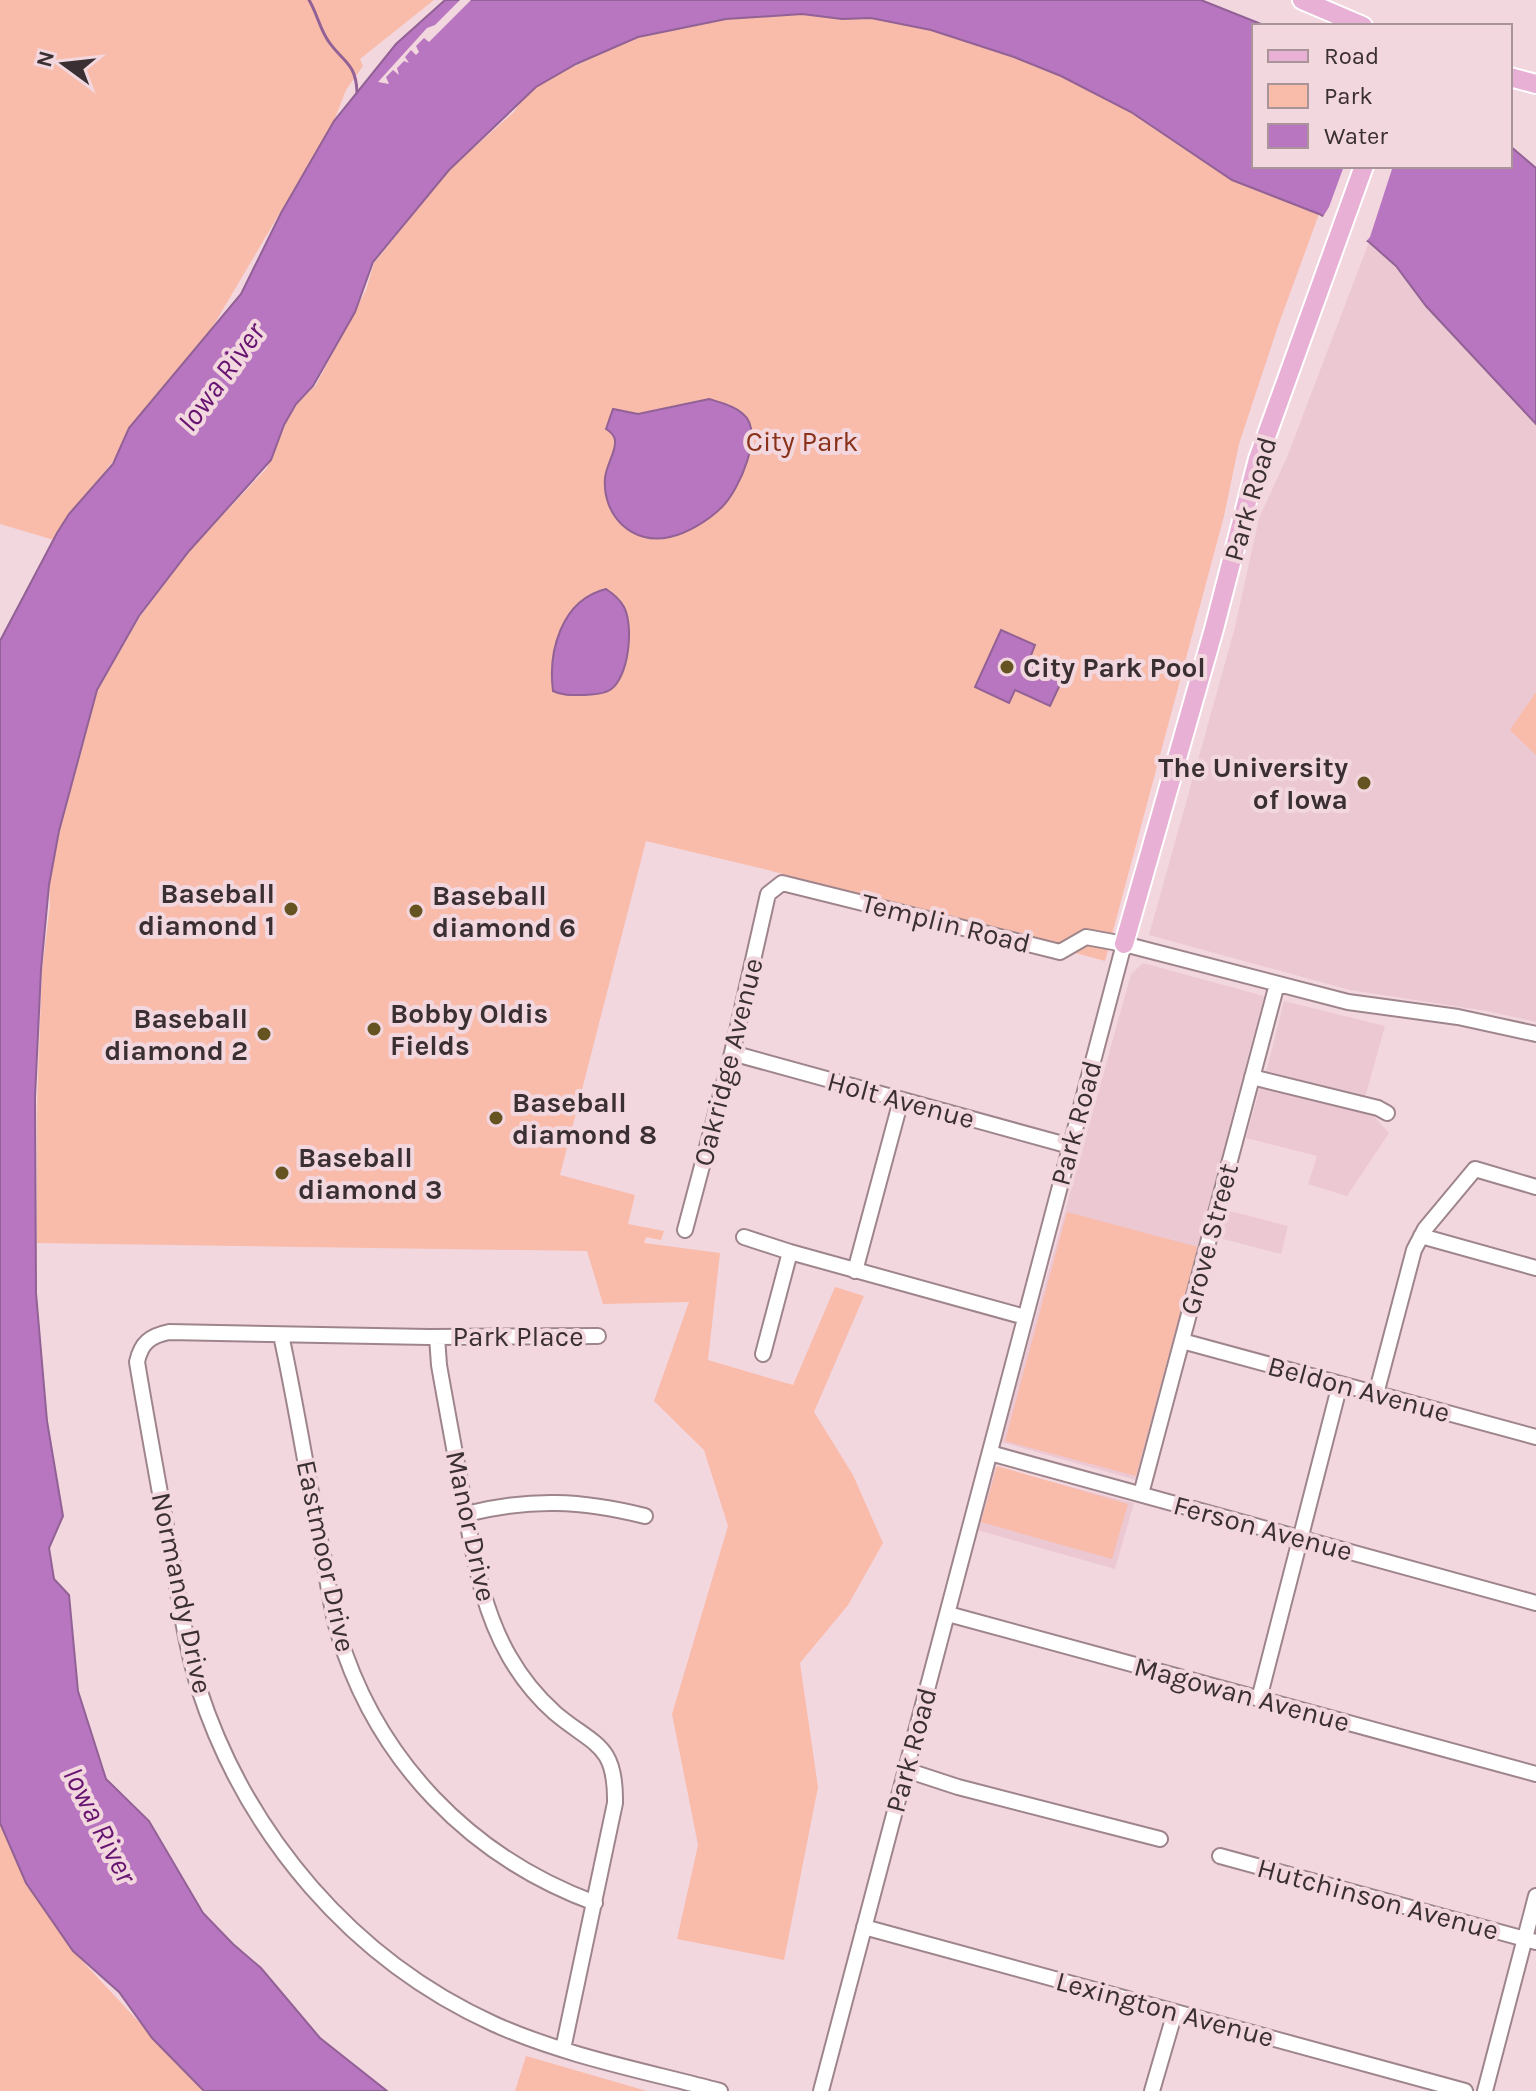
<svg xmlns="http://www.w3.org/2000/svg" width="1536" height="2091" font-family="Karla,sans-serif">
<rect width="100%" height="100%" fill="#f3d7df"/>
<path fill="#ecc8d3" d="M1369 242 1396 266 1426 306 1536 424V1022L1487 1011 1350 990 1149 935 1234 631 1259 518 1287 457Z
M1143 963 1264 996 1136 1480 1001 1442 1131 974Z
M1284 1001 1385 1026 1364 1101 1265 1076Z
M1260 1087 1371 1113 1389 1133 1347 1196 1308 1184 1317 1156 1246 1138Z
M1226 1210 1288 1226 1281 1254 1219 1238Z
M994 1467 1134 1503 1115 1569 977 1530Z"/>
<path fill="#f9bbaa" d="M0 0H434L360 59 363 66 346 90 334 121 212 328 54 540 0 524Z
M802 14 842 19 871 18 931 30 1014 57 1061 76 1131 112 1167 133 1232 180 1319 214 1278 326 1239 444 1224 516 1105 961 768 870 646 841 560 1175 635 1195 628 1224 664 1231 661 1240 646 1237 644 1243 720 1253 708 1360 793 1385 835 1287 864 1296 814 1412 853 1475 883 1543 848 1605 800 1663 818 1787 784 1960 677 1939 698 1845 672 1714 728 1526 704 1450 654 1401 689 1302 603 1304 587 1251 37 1243V1104L42 971 50 905 49 884 59 833 97 692 139 618 191 549 267 468 287 421 298 403 316 385 366 290 374 263 450 169 514 112 522 99 539 85 564 71 638 37 726 19Z
M1536 692V755L1510 730Z
M1067 1212 1198 1247 1136 1476 1005 1441Z
M997 1466 1128 1504 1112 1559 981 1522Z
M0 1810 73 1951 203 2091H0Z
M526 2056 647 2091H515Z"/>
<path fill="#b776bf" stroke="#926195" stroke-width="2" d="M445 0H1201L1266 26H1254V166H1510V146L1536 168V424L1426 306 1396 266 1369 242 1319 214 1232 180 1131 112 1061 76 1014 57 931 30 871 18 842 19 802 14 726 19 638 37 576 64 536 87 449 170 373 262 355 312 313 386 296 404 284 425 271 460 189 551 139 616 97 690 59 831 49 885 41 970 35 1097 36 1293 47 1421 63 1516 49 1548 54 1579 69 1595 78 1691 106 1779 149 1821 203 1913 233 1944 261 1968 320 2038 387 2091H204L152 2038 119 1992 73 1951 26 1883 0 1823V641L57 533 69 514 113 464 129 428 241 294 281 213 334 121 396 44Z
M709 399C719 402 733 405 742 413 766 431 739 490 722 507 709 520 688 533 670 537 632 546 602 515 605 478 606 466 615 453 615 443 616 436 611 432 606 429L613 409 638 414Z
M606 589C612 593 620 599 624 607 634 626 629 678 610 690 602 695 593 694 585 695 574 695 563 696 553 691 548 652 561 600 606 589Z
M1001 630 1035 645 1030 658 1065 674 1050 706 1015 690 1009 703 975 687Z"/>
<path fill="#f3d7df" d="M460 0H471L429 42 424 38 416 46 419 52 416 55 411 50 405 57 409 63 404 61 397 68 399 75 393 70 386 77 389 84 378 82 427 28 435 25Z
M1344 166H1393L1370 237 1364 244 1321 220 1329 207Z"/>
<g fill="none" stroke-linecap="round" stroke-linejoin="round">
<path stroke="#926195" stroke-width="3" d="M309 0C317 13 320 30 329 42 343 62 356 63 357 92"/>
<g stroke="#9e858c" stroke-width="18">
<path id="minor" d="M732 1053 1070 1146
M1252 1077 1378 1108 1387 1113
M685 1230 732 1053 768 894 782 883 1060 952 1086 937 1124 944 1348 1002 1458 1017 1536 1034
M1421 1236 1536 1268
M744 1237 790 1252 1025 1317
M855 1271 901 1100
M281 1335C297 1408 308 1482 323 1555 328 1581 331 1608 338 1632 376 1760 470 1857 595 1903
M598 1336 429 1337 169 1332C150 1336 141 1343 137 1362 148 1428 160 1493 172 1559 180 1602 186 1647 199 1689 247 1836 353 1960 494 2024 565 2056 645 2071 720 2091
M437 1337 439 1365C447 1411 456 1457 464 1504 474 1556 482 1609 509 1656 521 1677 537 1697 555 1713 594 1746 616 1743 615 1803L563 2049
M1182 1341 1536 1437
M763 1354 790 1252
M1376 1394 1414 1250 1425 1229 1475 1169 1536 1187
M990 1453 1536 1603
M1141 1494 1277 984
M466 1514C531 1498 581 1500 645 1516
M948 1614 1536 1774
M1259 1699 1340 1384
M906 1770 958 1787 1160 1839
M1220 1856 1536 1942
M864 1927 1465 2091
M821 2091 1124 944
M1152 2091 1175 2012
M1485 2091 1536 1896"/>
</g>
<g stroke="#fff" stroke-width="22">
<path id="major" d="M1302 0 1363 26
M1510 77 1536 84
M1124 944 1214 629 1258 459 1364 166"/>
</g>
<use href="#minor" stroke="#fff" stroke-width="14"/>
<use href="#major" stroke="#e7b0d4" stroke-width="18"/>
</g>
<g fill="#655421" stroke="#f3d7df" stroke-width="3">
<circle cx="1007" cy="667" r="8"/>
<circle cx="1364" cy="783" r="8"/>
<circle cx="291" cy="909" r="8"/>
<circle cx="416" cy="911" r="8"/>
<circle cx="374" cy="1029" r="8"/>
<circle cx="264" cy="1034" r="8"/>
<circle cx="496" cy="1118" r="8"/>
<circle cx="282" cy="1173" r="8"/>
</g>
<g text-anchor="middle" dominant-baseline="central" stroke-width="8" stroke-linejoin="round" paint-order="stroke">
<g font-size="28" fill="#893119" stroke="#f3d7df">
<text x="802" y="441">City Park</text>
</g>
<g font-size="28" fill="#3a2f32" stroke="#f3d7df">
<text transform="translate(1250 499) rotate(-74)">Park Road</text>
<text transform="translate(946 923) rotate(14)">Templin Road</text>
<text transform="translate(728 1062) rotate(-76)">Oakridge Avenue</text>
<text transform="translate(901 1100) rotate(15)">Holt Avenue</text>
<text transform="translate(1076 1123) rotate(-75)">Park Road</text>
<text transform="translate(1209 1239) rotate(-75)">Grove Street</text>
<text x="518" y="1336">Park Place</text>
<text transform="translate(1359 1389) rotate(15)">Beldon Avenue</text>
<text transform="translate(471 1526) rotate(78)">Manor Drive</text>
<text transform="translate(1263 1528) rotate(15)">Ferson Avenue</text>
<text transform="translate(326 1556) rotate(78)">Eastmoor Drive</text>
<text transform="translate(182 1593) rotate(78)">Normandy Drive</text>
<text transform="translate(1242 1694) rotate(15)">Magowan Avenue</text>
<text transform="translate(911 1750) rotate(-75)">Park Road</text>
<text transform="translate(1378 1899) rotate(15)">Hutchinson Avenue</text>
<text transform="translate(1165 2009) rotate(15)">Lexington Avenue</text>
</g>
<g font-size="28" font-weight="bold" fill="#3a2f32" stroke="#f3d7df" text-anchor="start">
<text x="1023" y="667">City Park Pool</text>
<text x="1348" y="767" text-anchor="end">The University<tspan x="1348" dy="32">of Iowa</tspan></text>
<text x="275" y="893" text-anchor="end">Baseball<tspan x="275" dy="32">diamond 1</tspan></text>
<text x="432" y="895">Baseball<tspan x="432" dy="32">diamond 6</tspan></text>
<text x="390" y="1013">Bobby Oldis<tspan x="390" dy="32">Fields</tspan></text>
<text x="248" y="1018" text-anchor="end">Baseball<tspan x="248" dy="32">diamond 2</tspan></text>
<text x="512" y="1102">Baseball<tspan x="512" dy="32">diamond 8</tspan></text>
<text x="298" y="1157">Baseball<tspan x="298" dy="32">diamond 3</tspan></text>
</g>
<g font-size="30" font-style="italic" fill="#661470" stroke="#f3d7df">
<text transform="translate(221 377) rotate(-54)">Iowa River</text>
<text transform="translate(100 1825) rotate(63)">Iowa River</text>
</g>
</g>
<rect x="1252" y="24" width="260" height="144" fill="#f3d7df" stroke="#a9949a" stroke-width="2"/>
<rect x="1268" y="50" width="40" height="12" fill="#e7b0d4" stroke="#a9949a" stroke-width="2"/>
<text x="1324" y="64" font-size="24" fill="#3a2f32">Road</text>
<rect x="1268" y="84" width="40" height="24" fill="#f9bbaa" stroke="#a9949a" stroke-width="2"/>
<text x="1324" y="104" font-size="24" fill="#3a2f32">Park</text>
<rect x="1268" y="124" width="40" height="24" fill="#b776bf" stroke="#a9949a" stroke-width="2"/>
<text x="1324" y="144" font-size="24" fill="#3a2f32">Water</text>
<g transform="translate(64 64) rotate(285)" stroke="#f3d7df" stroke-width="6" paint-order="stroke">
<path d="M0-6L14 30L0 20L-14 30Z" fill="#3a2f32"/>
<text y="-12" font-size="22" font-weight="bold" text-anchor="middle" fill="#3a2f32">N</text>
</g>
</svg>
